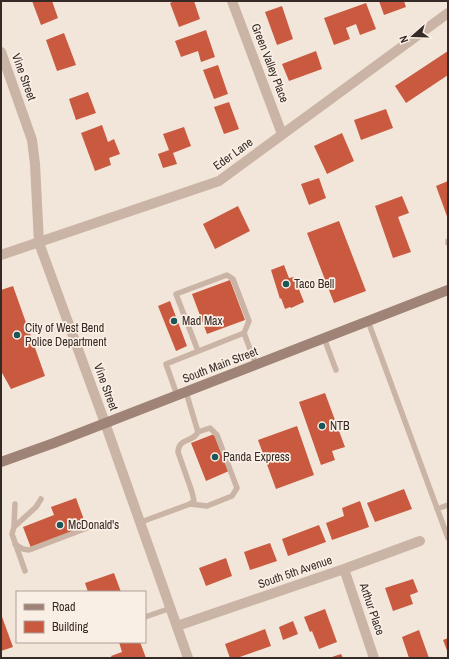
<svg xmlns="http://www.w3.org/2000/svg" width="449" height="659" font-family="'Archivo Narrow',sans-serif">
<rect width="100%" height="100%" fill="#f2e5d9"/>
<path fill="#c95a40" d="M32 1H52L58 18 41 25Z
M175 1H194L200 19 179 27 170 3Z
M379 1H404L406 7 384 15Z
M366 3 376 29 360 35 356 24 346 28 350 39 334 45 324 18Z
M282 6 293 39 277 45 265 12Z
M206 30 215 57 201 62 198 51 181 57 175 41Z
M64 33 76 65 57 71 46 40Z
M316 51 322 69 289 81 282 64Z
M448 51V75L406 103 395 86Z
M218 65 228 94 214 99 203 70Z
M88 92 96 113 76 120 69 99Z
M229 102 239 129 224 134 214 107Z
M386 109 393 128 361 140 354 120Z
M102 125 108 142 114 139 120 154 109 158 111 165 95 171 81 133Z
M184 127 191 146 173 153 177 164 163 168 158 154 169 150 163 134Z
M342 133 354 161 327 174 314 146Z
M319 178 326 198 309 205 301 184Z
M448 181V219L436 186Z
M402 196 409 213 398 217 411 252 393 258 375 206Z
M238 206 250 231 215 249 203 224Z
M339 221 366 291 334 303 307 233Z
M284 265 289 278 294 277 304 302 291 308 290 307 285 309 281 298 280 299 271 270Z
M230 280 245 320 207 334 192 294Z
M13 286 45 376 11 389 1 371V290Z
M170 301 187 346 176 351 158 306Z
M325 393 345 447 332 451 335 460 321 465 299 402Z
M297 426 314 475 276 489 258 440Z
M214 434 229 471 206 481 191 443Z
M404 489 412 509 375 522 367 503Z
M76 498 87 528 31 548 23 527 54 515 51 507Z
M360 501 369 527 332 540 326 523 344 516 342 508Z
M319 525 326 542 288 556 282 539Z
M270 543 277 561 250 570 244 552Z
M226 558 232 576 206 586 199 568Z
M114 573 121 592H88L85 583Z
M413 579 418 592 410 595 413 604 393 611 385 588Z
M325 609 337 642 319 649 312 631 310 632 304 617Z
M1 614 13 647 1 651Z
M293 621 298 634 283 640 279 627Z
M265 629 271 646 237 658H230L225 644Z
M419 630 429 658H409L402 637Z
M448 638V653L443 640Z
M119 642H140L146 658H112L111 656 122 652Z
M341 654 343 658H329Z"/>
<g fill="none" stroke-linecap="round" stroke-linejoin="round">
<path stroke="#cab4a5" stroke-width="5.5" d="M448 241V243
M368 321 448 538
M324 338 336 370
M198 351 176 294 227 275 233 279 249 321 244 333
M177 395 166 364 244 333 256 365
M190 504 207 506 232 496 237 488 217 435 210 428 198 432
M437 509 448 505
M141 522 190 504 194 501 192 492 178 452C179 437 193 443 198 432L186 392
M14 527 15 504
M15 544 23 549 29 550 95 525
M25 571 12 534 14 527 36 507 41 499
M145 617 171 608"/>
<path stroke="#cab4a5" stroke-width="10" d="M232 1 282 134
M1 52 32 140 35 164 39 243 105 423 188 658
M1 255 219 181 448 13
M344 569 374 658
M177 626 344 569 420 541"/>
<path stroke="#9e8376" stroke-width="10" d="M1 462 54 443 448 290"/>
</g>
<g fill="#1b5758" stroke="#faefe5" stroke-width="1.5">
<circle cx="286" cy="284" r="4"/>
<circle cx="174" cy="321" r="4"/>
<circle cx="17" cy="335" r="4"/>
<circle cx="322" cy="426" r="4"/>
<circle cx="215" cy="457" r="4"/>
<circle cx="60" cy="525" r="4"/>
</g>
<g text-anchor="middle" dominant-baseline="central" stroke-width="3.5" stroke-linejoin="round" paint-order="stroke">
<g font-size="12" fill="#362a26" stroke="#faefe5">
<text transform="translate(270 63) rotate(69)">Green Valley Place</text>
<text transform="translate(24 77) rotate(70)">Vine Street</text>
<text transform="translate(233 154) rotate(-36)">Eder Lane</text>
<text transform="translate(220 365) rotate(-21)">South Main Street</text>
<text transform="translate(106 387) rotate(70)">Vine Street</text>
<text transform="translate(295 572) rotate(-19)">South 5th Avenue</text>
<text transform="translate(372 609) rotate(71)">Arthur Place</text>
</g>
<g font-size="12" fill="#362a26" stroke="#faefe5" text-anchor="start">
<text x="294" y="284">Taco Bell</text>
<text x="182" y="321">Mad Max</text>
<text x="25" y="328">City of West Bend<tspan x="25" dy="14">Police Department</tspan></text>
<text x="330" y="426">NTB</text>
<text x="223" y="457">Panda Express</text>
<text x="68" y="525">McDonald's</text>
</g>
</g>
<rect width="449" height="659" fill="none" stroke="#362a26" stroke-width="4"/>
<rect x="16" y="591" width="130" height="52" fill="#faefe5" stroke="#aca099"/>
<rect x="24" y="604" width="20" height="6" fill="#9e8376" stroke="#aca099"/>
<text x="52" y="611" font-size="12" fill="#362a26">Road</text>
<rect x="24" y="621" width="20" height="12" fill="#c95a40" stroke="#aca099"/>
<text x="52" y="631" font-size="12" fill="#362a26">Building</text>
<g transform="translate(413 36) rotate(250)" stroke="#faefe5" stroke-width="3" paint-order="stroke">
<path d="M0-3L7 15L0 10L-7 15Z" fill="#362a26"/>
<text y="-6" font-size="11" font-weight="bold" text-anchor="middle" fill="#362a26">N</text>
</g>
</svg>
